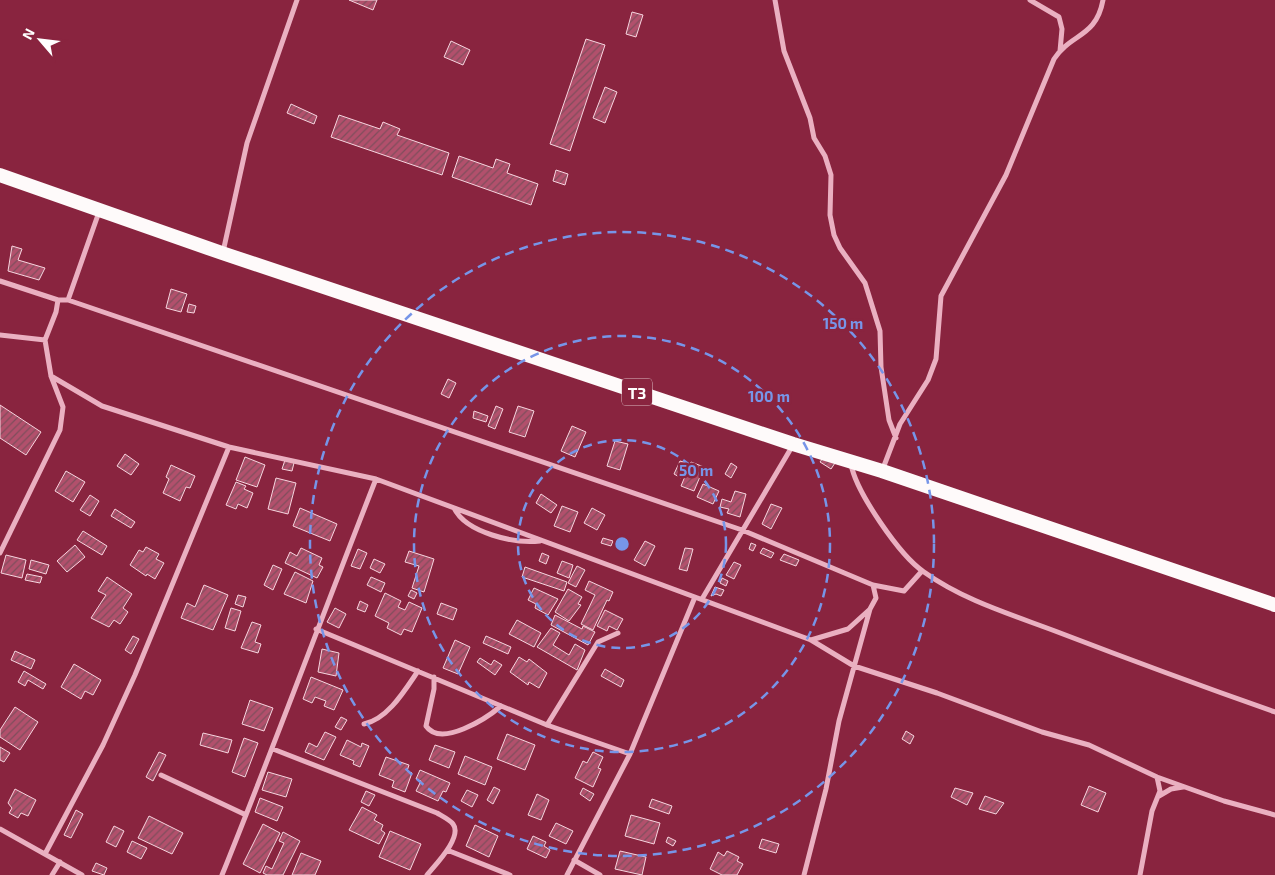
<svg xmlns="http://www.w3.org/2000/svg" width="1275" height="875" font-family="'Exo 2',sans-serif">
<defs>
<pattern id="building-hatch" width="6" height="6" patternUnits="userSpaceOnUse" patternTransform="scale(1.25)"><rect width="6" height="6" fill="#b2506c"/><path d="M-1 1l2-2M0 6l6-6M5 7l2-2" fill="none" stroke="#7f4e5c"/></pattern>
</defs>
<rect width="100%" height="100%" fill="#89243f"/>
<path fill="url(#building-hatch)" stroke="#f7d5df" d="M349 0H377L373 10Z
M632 12 643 15 636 37 626 34Z
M586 39 605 45 570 151 550 144Z
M451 41 470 50 463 65 444 57Z
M605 87 617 92 605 123 593 118Z
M291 104 317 116 314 124 287 113Z
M339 115 380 129 383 122 400 129 397 135 449 153 442 175 331 137Z
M459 156 493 168 496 159 510 164 507 173 538 184 531 205 452 177Z
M556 170 568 174 565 185 553 181Z
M12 246 22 249 18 260 45 268 39 280 8 271Z
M171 289 187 294 181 312 166 308Z
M189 304 196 306 194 313 187 312Z
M448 379 456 383 449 398 441 394Z
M0 405 41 432 26 455 0 438Z
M496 406 503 409 495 429 488 426Z
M518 406 534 411 525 437 509 432Z
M474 411 488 416 486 422 473 418Z
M572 426 586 432 575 457 561 451Z
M615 441 628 444 620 470 607 466Z
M125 454 139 464 131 475 117 466Z
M825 455 835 463 831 469 820 462Z
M245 457 265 465 257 487 236 480Z
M285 460 294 463 292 471 282 469Z
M680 461 687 463 681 478 674 474Z
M691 462 704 467 694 491 681 486Z
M731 463 737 467 731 478 725 474Z
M171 465 195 476 190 488 186 487 180 501 163 493 169 479 166 477Z
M66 471 85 482 73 502 55 491Z
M276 478 296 483 288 514 268 509Z
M236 482 246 486 244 489 253 493 247 508 238 504 236 509 226 505Z
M703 484 719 491 713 504 697 497Z
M735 491 746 494 740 517 727 513 729 509 720 507 722 499 731 502Z
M541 494 557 505 551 513 536 503Z
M90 495 99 501 90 516 80 510Z
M771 504 782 508 771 529 762 524Z
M562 506 578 512 570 532 554 526Z
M300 508 337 524 330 541 293 526Z
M592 508 605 515 597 530 584 523Z
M115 509 135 522 131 528 111 516Z
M83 531 107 546 102 555 77 540Z
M603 538 613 541 611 546 601 543Z
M645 541 655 546 645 566 634 560Z
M751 543 756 545 753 551 749 549Z
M75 545 85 557 67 572 57 561Z
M146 547 159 554 156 559 164 563 155 579 147 574 146 576 130 565 139 550 143 552Z
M301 548 322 558 319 565 323 567 317 578 285 563 290 552 297 556Z
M685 548 693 549 687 571 679 569Z
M763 548 774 553 771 558 760 553Z
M358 549 367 553 360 569 351 566Z
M409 551 434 559 424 592 412 588 419 566 405 562Z
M542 553 549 556 546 564 539 561Z
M784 554 799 560 796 566 780 560Z
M6 555 26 560 22 578 1 573Z
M374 559 385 564 380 573 370 568Z
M31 560 49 565 46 574 29 569Z
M562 561 573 565 569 578 557 573Z
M734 562 741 565 734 579 726 575Z
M273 565 282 569 273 590 264 585Z
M577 566 585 570 576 587 568 583Z
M525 567 567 582 564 591 522 577Z
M295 572 313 581 306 603 284 594Z
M27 574 42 577 40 583 25 580Z
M107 577 132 594 123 608 128 612 120 624 114 620 109 627 91 618 106 595 98 591Z
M371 577 385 583 381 592 367 585Z
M722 578 728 581 726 586 720 583Z
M589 581 613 592 609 601 607 600 593 630 581 624 595 595 585 590Z
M204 585 228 595 213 630 181 618 187 603 195 607Z
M715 587 724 590 721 596 716 594 711 596Z
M534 588 558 599 548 615 535 608 536 604 528 600Z
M568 589 582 597 578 604 581 605 569 621 555 612Z
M411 590 417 593 414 599 408 596Z
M385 593 401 601 398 607 405 610 409 602 422 608 412 632 404 629 401 635 387 628 389 623 375 616Z
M238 595 246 597 243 607 235 604Z
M360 601 368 605 365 612 357 609Z
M441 603 457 609 453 620 437 614Z
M231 608 241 611 235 631 225 628Z
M335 608 346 614 339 628 327 622Z
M605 610 623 619 617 630 609 626 607 631 597 626Z
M555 615 582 629 583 626 595 632 588 645 551 625Z
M517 620 541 633 534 647 509 634Z
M252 622 261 625 255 642 261 644 258 653 241 648Z
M551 628 560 633 553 645 569 655 575 644 585 650 577 670 537 647Z
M133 636 139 639 131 654 125 650Z
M486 636 511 647 508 654 483 643Z
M455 640 470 647 458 674 443 668Z
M322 649 339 653 336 676 318 672Z
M15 651 35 660 31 669 11 660Z
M519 657 527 662 529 659 547 673 539 688 529 682 528 685 510 672Z
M480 658 491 665 494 660 502 665 495 675 477 662Z
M74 664 101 680 93 695 85 691 81 699 61 687Z
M605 669 624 680 621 687 601 676Z
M24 671 46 684 43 689 28 680 25 686 18 682Z
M311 677 343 690 334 710 324 706 326 701 315 697 312 703 303 699Z
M250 700 273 708 264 731 242 724Z
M15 707 38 722 20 750 0 737V730Z
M341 717 347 720 341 730 335 727Z
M906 731 914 736 910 744 902 739Z
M325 732 336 737 324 760 305 752 309 743 317 747Z
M203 733 232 740 228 753 200 745Z
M507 734 535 745 525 770 497 759Z
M244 738 258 743 245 777 232 772Z
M347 740 361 747 362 743 369 746 360 767 353 764 354 761 340 755Z
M435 745 455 752 449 768 429 760Z
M0 747 10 753 4 762 0 760Z
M159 752 166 755 153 781 146 777Z
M593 752 603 757 598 768 601 769 593 787 575 778 583 761 587 763Z
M465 756 492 767 485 785 458 774Z
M386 757 409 765 407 771 412 773 405 792 392 787 394 781 379 775Z
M420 770 450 783 446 792 443 791 438 801 416 791 421 781 416 779Z
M268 772 292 779 286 797 262 790Z
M1089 786 1106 793 1098 812 1081 805Z
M494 787 500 790 493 804 487 800Z
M583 788 594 794 590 801 580 794Z
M955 788 973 793 967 805 951 797Z
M15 789 36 800 28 816 21 813 18 818 9 813 12 808 8 803Z
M467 790 478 795 472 807 461 801Z
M366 791 375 795 369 806 361 802Z
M537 794 549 800 541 820 528 815Z
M985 796 1004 803 996 814 979 809Z
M260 798 283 807 277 821 255 812Z
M652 799 672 806 669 814 649 807Z
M362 807 377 815 374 820 383 825 381 830 385 833 379 844 349 830Z
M76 810 83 814 71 838 64 835Z
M631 815 660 823 654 844 625 836Z
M149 816 183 833 172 854 138 838Z
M556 823 573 831 566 844 549 836Z
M263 824 280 833 260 873 243 864Z
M475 825 498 836 489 857 466 846Z
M114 826 124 831 116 847 106 842Z
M390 831 421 844 410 870 379 857Z
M283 832 300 841 283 875H267L263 873 266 866 272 869 284 843 279 841Z
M533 836 546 842 544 846 550 850 546 858 527 849Z
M668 837 676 841 673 846 666 842Z
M762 839 779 844 776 853 759 848Z
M132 841 147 848 141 859 127 852Z
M620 851 646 857 642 875 615 869Z
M727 851 739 857 737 861 743 864 737 875H722L710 869 718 852 724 856Z
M301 853 321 861 315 875H292Z
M96 863 107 868 104 875 92 871Z"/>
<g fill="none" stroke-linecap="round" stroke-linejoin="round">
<path stroke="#eab0c1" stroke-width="5" d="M775 0 784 51 810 118 814 138 825 156 831 175 830 215 834 235 840 248 865 283 880 331 881 367 889 420 896 438
M1030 0 1059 17 1062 29 1060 51
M223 252 247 143 297 0
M0 281 58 300H68L742 530 873 585 904 591 922 571
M68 300 99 212
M0 335 45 340
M51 376 102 406 229 447 376 479 811 640 854 666 937 693 1042 732 1089 745 1157 777 1224 801 1275 815
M851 464C856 492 900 556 924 572 963 600 1010 614 1055 631 1128 659 1201 686 1275 712
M882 471 900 424 928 380 936 359 941 296 1006 175 1054 59C1071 33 1096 38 1103 0
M454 508C466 533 515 544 540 541
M0 553 60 430 63 407 51 376 45 340 56 312 58 300
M702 599 793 445
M316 629 547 725 630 754
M811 640 848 629 869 610
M434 677V689L426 726C441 748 487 718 501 706
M364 724C388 719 405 690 418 671
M547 725 598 642 618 633
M273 749 437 813C442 816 450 820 453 824 463 837 435 865 427 875
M161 775 246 815
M1159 796 1171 789 1183 787
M0 829 82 875
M447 850 510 875
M45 854 103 745 135 675 229 447
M574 860 600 875
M52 875 60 862
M222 875C275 744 324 611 376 479
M567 875 630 754 695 597
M804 875 826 789 839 721 870 609 876 598 873 585
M1140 875 1152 811 1160 791 1157 777"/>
<path stroke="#fefafa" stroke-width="14" d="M0 175 222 253 793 444 882 471 1275 605"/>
</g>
<g fill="none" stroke="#7795e8" stroke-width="2.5" stroke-dasharray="9 6">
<circle cx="622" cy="544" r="104"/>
<circle cx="622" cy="544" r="208"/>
<circle cx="622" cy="544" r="312"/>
</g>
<g text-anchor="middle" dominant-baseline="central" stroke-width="5" stroke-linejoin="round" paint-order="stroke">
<rect fill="#89243f" stroke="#dcbdc5" stroke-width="1" x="622" y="378.5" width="30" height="27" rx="4"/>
<g font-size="16" font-weight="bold" fill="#fff">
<text x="637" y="392">T3</text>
</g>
</g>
<circle cx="622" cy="544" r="8" fill="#7795e8" stroke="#89243f" stroke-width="2.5"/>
<g font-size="15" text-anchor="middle" font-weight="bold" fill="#7795e8" stroke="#89243f" stroke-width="5" stroke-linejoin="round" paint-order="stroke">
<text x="843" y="329">150 m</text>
<text x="769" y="402">100 m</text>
<text x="696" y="476">50 m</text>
</g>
<g transform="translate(40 40) rotate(298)" stroke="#89243f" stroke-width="4" paint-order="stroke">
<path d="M0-4L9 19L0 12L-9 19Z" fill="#ffffff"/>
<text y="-8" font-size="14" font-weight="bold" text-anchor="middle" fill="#ffffff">N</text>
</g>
</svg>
